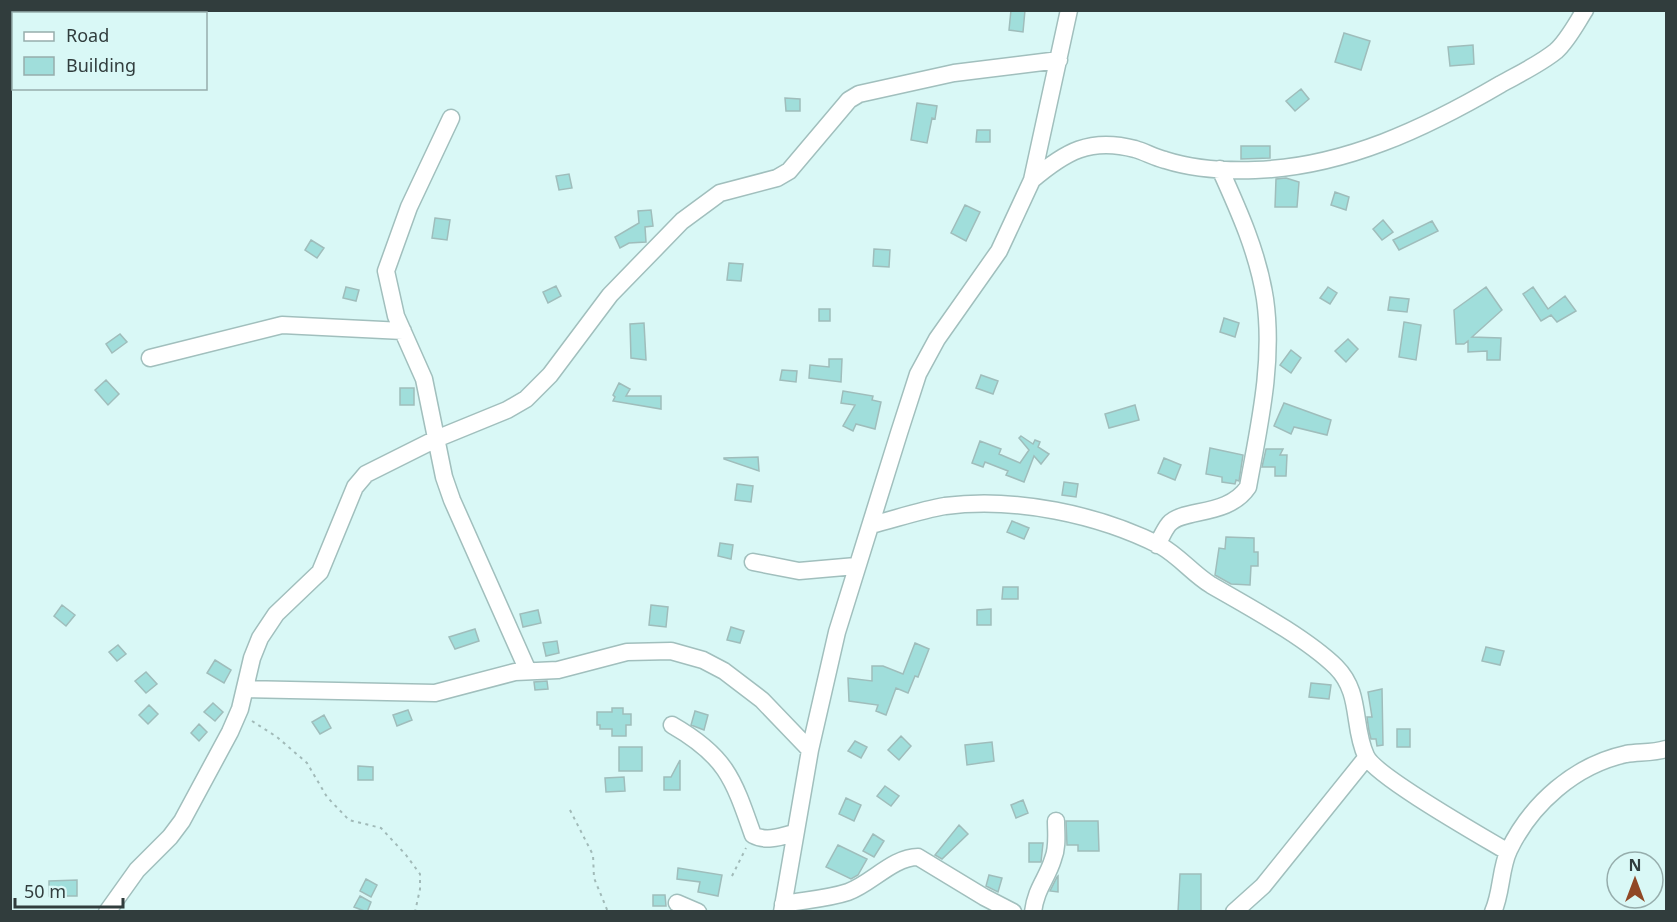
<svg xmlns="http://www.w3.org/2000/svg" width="1677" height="922" font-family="'Noto Sans',sans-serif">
<rect width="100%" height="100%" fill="#d9f8f6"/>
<path fill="#a0dedb" stroke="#9fbdbb" stroke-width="1.5" d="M1011 10H1025L1023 32 1009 30Z
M1344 33 1370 41 1361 70 1335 62Z
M1473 45 1474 64 1450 66 1448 47Z
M1301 89 1309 99 1295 111 1286 101Z
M785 98 800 99V111H786Z
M917 103 937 106 935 119 932 118 927 143 911 140Z
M977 130H990V142H976Z
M1241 146H1270V158L1241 159Z
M569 174 572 188 559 190 556 176Z
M1286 178 1299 182 1297 207H1275L1276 179Z
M1335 192 1349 197 1346 210 1331 205Z
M965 205 980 212 966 241 951 233Z
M651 210 653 226 645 227 646 242 629 243 620 248 615 237 639 223 638 211Z
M435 218 450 220 447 240 432 238Z
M1383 220 1393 232 1382 240 1373 229Z
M1432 221 1438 231 1399 250 1393 240Z
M311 240 324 248 317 258 305 250Z
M874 249 890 250 889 267 873 266Z
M729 263 743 264 741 281 727 280Z
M556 286 561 296 548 303 543 292Z
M346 287 359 290 356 301 343 298Z
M1328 287 1337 293 1330 304 1320 298Z
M1486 287 1502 310 1472 337 1501 338 1500 360H1487V351L1468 352V341L1464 344H1456L1454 310Z
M1533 287 1548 309 1565 296 1576 311 1557 322 1551 315 1541 321 1523 294Z
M1390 297 1409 299 1407 312 1388 310Z
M819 309H830V321H819Z
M1224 318 1239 323 1235 337 1220 332Z
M1404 322 1421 325 1416 360 1399 357Z
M644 323 646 360 631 358 630 324Z
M120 334 127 342 112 353 106 344Z
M1348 339 1358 349 1346 362 1335 351Z
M1291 350 1301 358 1291 373 1280 365Z
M829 359H842L841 382 809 378 810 365 829 367Z
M782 370 797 371 796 382 780 380Z
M981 375 998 381 993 394 976 388Z
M106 380 119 394 108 405 95 390Z
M619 383 630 389 626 396H661V409L613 401 615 397 613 395Z
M400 388H414V405H400Z
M843 391 873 396 872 400 881 402 875 429 856 424 853 431 843 426 855 405 841 403Z
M1284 403 1331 420 1327 435 1294 427 1291 434 1274 426Z
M1135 405 1139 420 1109 428 1105 414Z
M1021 436 1033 444 1035 440 1040 442 1038 447 1049 454 1041 464 1034 456 1024 482 1006 475 1008 471 985 462 983 467 972 463 980 441 1001 449 999 454 1020 463 1029 450 1019 438Z
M1210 448 1243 455 1239 481 1236 480 1235 484 1222 482V477L1206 474Z
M1266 449H1283L1280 455H1287L1286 476H1275V467H1262Z
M758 457 759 471 724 459V458Z
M1164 458 1181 465 1175 480 1158 473Z
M1064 482 1078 484 1076 497 1062 495Z
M737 484 753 486 751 502 735 500Z
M1012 521 1029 528 1024 539 1007 532Z
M1226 537 1254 538V552H1258V566H1251L1250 585 1231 584 1215 575 1219 548 1225 549Z
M720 543 733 545 731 559 718 556Z
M1003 587H1018V599H1002Z
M62 605 75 615 66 626 54 616Z
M651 605 668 607 666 627 649 625Z
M991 609V625H977V610Z
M538 610 541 623 523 627 520 614Z
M731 627 744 631 740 643 727 640Z
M475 629 479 641 455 649 449 637Z
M557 641 559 653 546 656 543 643Z
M915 643 929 649 918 677 915 676 908 693 896 688 886 715 876 711 878 705 849 701 848 678 872 681V666H883L903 674Z
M118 645 126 654 117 661 109 652Z
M1486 647 1504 651 1500 665 1482 661Z
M215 660 231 670 224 683 207 673Z
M146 672 157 684 146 693 135 681Z
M547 681 548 689 535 690 534 682Z
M1311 683 1331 685 1329 699 1309 697Z
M1382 689 1383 745 1377 746 1376 739H1371L1369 731 1367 717H1372L1368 692Z
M213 703 223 712 215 721 204 712Z
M149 705 158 714 148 724 139 715Z
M612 708H623V714H631V725H626V736H612V729H600V725H597V712H612Z
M408 710 412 720 397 726 393 715Z
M695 711 708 715 704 730 691 725Z
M324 715 331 728 320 734 312 722Z
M199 724 207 732 199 741 191 733Z
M1397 729H1410V747H1397Z
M901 736 911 746 899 760 888 750Z
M855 741 867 747 861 758 848 751Z
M992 742 994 761 967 765 965 745Z
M619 747H642V771H619Z
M680 760V790H664V777H671Z
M358 766 373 767V780H358Z
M624 777 625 791 606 792 605 778Z
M885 786 899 796 891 806 877 796Z
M846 798 861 805 854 821 839 814Z
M1023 800 1028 813 1016 818 1011 805Z
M1066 821H1098L1099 851H1078V845H1067Z
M959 825 968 834 942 859 935 855Z
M873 834 884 841 874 857 863 851Z
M1029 843H1043L1041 862H1029Z
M838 845 867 859 858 875 851 879 826 867Z
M678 868 722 875 718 896 698 892 700 882 677 879Z
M1180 874H1201V912H1178Z
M989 875 1002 878 998 892 986 886Z
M1058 876V892L1050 891 1057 877Z
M366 879 377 885 371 897 360 891Z
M77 880V896H49V881Z
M653 895H665L666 906H653Z
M360 896 371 902 367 912 354 907Z"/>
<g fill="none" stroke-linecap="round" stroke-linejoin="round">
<g stroke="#a1bfbd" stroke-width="19">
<path id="minor" d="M451 118 409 207 386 271 396 316 424 379 444 477 452 500 528 671
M1032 180C1065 152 1090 137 1135 149 1145 152 1154 157 1165 160 1193 169 1225 171 1255 170 1344 167 1426 128 1501 84 1519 74 1540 64 1556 51 1568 40 1576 24 1585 10
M150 358 282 325 403 331
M871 525C895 519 921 510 945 506 1015 497 1098 514 1161 546 1179 556 1193 574 1211 585 1249 607 1305 637 1336 667 1362 693 1352 726 1366 756 1375 776 1483 837 1508 852
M1157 545C1161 538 1164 530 1169 524 1183 508 1228 517 1248 487 1259 426 1274 362 1265 299 1258 253 1239 211 1220 169
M753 562 799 571 856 566
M245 689 435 693 515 672 558 670 627 652 671 651 703 660 724 671 762 700 810 750
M672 725C726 756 733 778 753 835 766 842 780 837 794 833
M677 903 698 912
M783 904C804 900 827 899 848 892 871 884 893 857 918 857L984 897 1013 912
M107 912 137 870 170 837 182 821 230 732 240 709 252 658 260 638 276 614 320 572 355 487 366 474 436 439 507 410 526 399 550 375 610 295 682 221 720 193 777 178 789 171 849 100 859 94 954 73 1059 60
M782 912 810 750 837 632 899 433 918 374 937 339 999 251 1032 180 1069 10
M1033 912C1036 888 1047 879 1053 859 1058 847 1056 833 1056 821
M1234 912 1263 886 1366 758
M1493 912C1502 892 1500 869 1509 850 1531 804 1575 765 1626 754 1639 752 1653 753 1666 749"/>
</g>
<path stroke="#a1bab8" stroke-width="2" stroke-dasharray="3 4.5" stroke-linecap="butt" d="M252 721 277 737 307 763 327 797 349 820 381 828 406 855 420 874V889L415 912
M570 810 593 855 594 878 608 912
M732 876 746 848"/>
<use href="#minor" stroke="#fff" stroke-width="16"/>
</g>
<rect width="1677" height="922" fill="none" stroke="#313d3d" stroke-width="24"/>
<rect x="12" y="12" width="195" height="78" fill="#d9f8f6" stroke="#96adac" stroke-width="1.5"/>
<rect x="24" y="32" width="30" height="9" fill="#ffffff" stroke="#96adac" stroke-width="1.5"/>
<text x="66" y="42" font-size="18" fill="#313d3d">Road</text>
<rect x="24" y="57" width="30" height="18" fill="#a0dedb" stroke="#96adac" stroke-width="1.5"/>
<text x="66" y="72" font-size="18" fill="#313d3d">Building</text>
<g transform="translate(1635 880)"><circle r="28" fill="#d9f8f6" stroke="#96adac" stroke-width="1.5"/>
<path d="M0-4.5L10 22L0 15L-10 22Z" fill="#904826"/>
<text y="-9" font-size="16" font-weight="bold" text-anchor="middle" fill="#313d3d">N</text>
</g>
<path d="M15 898v9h108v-9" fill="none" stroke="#313d3d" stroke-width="3"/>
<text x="24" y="898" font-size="18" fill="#313d3d" stroke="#d9f8f6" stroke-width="4.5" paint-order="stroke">50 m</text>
</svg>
